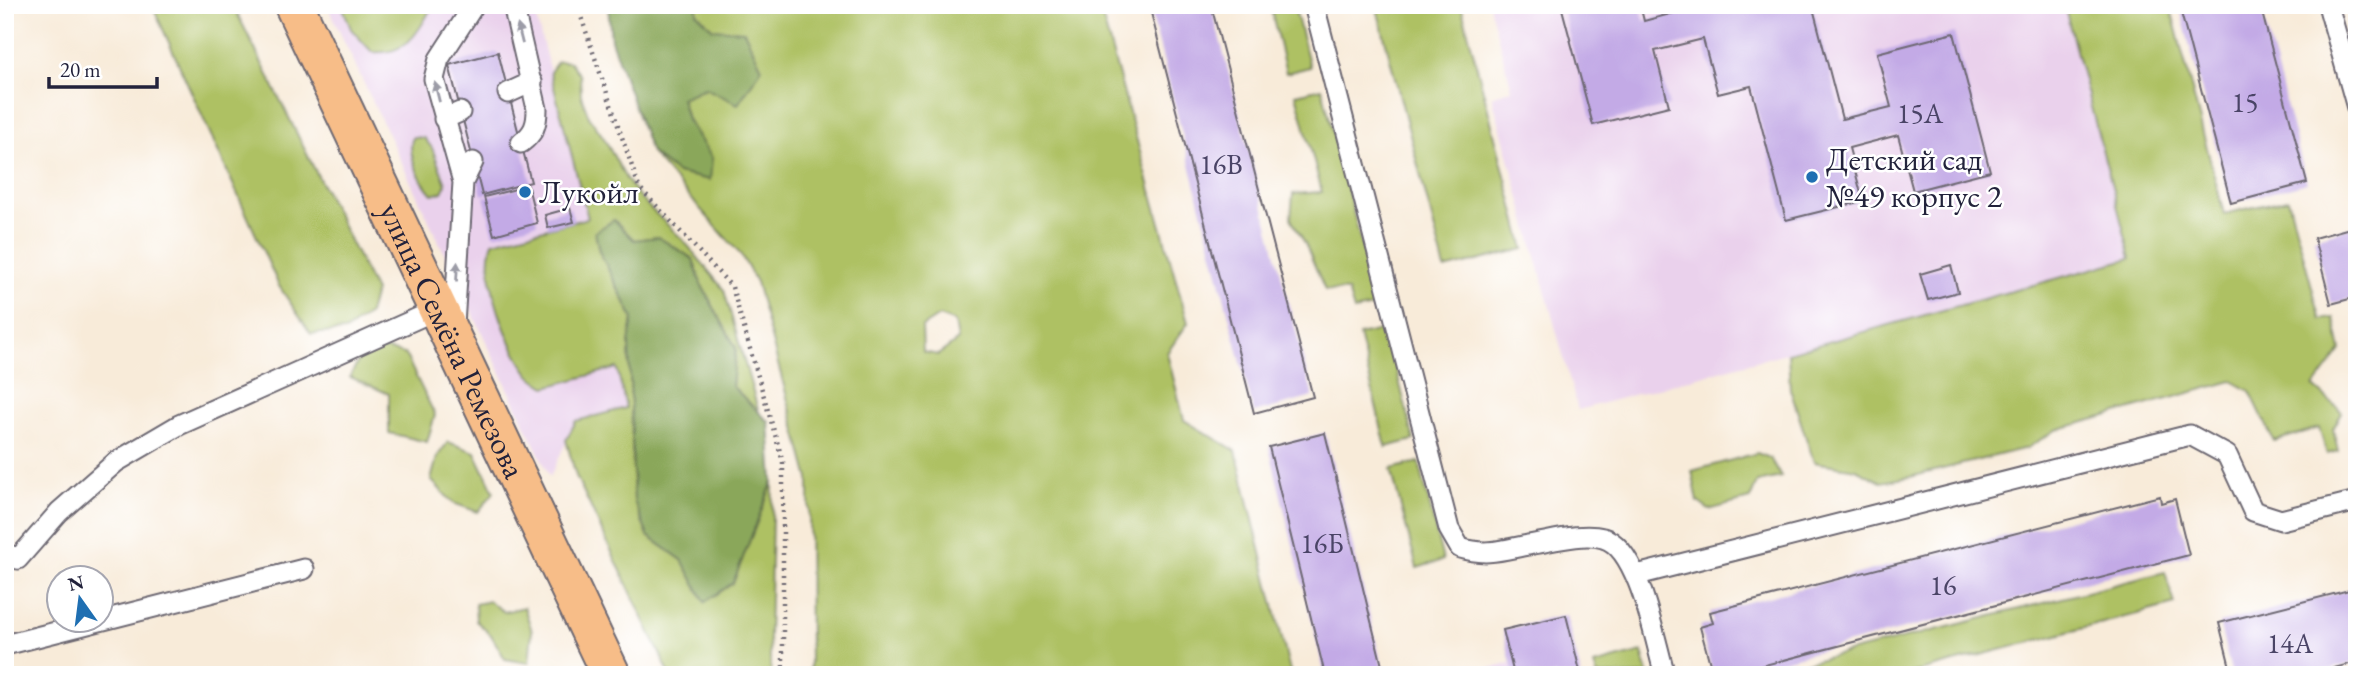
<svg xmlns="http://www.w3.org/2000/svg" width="2362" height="680" font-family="'EB Garamond',serif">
<rect width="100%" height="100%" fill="#fff"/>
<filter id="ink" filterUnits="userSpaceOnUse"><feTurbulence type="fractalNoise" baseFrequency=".0143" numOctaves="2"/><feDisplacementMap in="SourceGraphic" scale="14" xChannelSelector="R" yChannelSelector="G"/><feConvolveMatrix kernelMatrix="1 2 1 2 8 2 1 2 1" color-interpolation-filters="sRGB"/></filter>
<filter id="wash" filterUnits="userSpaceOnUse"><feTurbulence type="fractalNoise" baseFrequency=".00686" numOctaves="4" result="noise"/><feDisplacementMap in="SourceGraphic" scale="28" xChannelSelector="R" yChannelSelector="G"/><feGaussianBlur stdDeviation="1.57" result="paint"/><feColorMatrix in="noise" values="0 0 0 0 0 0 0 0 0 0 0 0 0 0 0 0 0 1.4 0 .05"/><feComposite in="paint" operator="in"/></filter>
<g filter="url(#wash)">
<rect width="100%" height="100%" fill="#f8ebd9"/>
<path fill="#ead1ec" d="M327 5H533L588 219 494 242 547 387 617 368 627 408 576 421 550 477Z
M1489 5H2064L2131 258 1578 410 1492 96 1512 89Z
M1511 663 1514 675H1461Z"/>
<path fill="#aec164" stroke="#687250" stroke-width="2" fill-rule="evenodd" d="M152 5H233L375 291 369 314 345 331 311 334 279 286Z
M342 5H433C418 32 408 55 372 52L351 29Z
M697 5H1099L1188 323 1167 353 1184 420 1236 451 1291 675H810L809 479 756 282 741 255 651 153 677 173 712 158 687 119 681 98 705 88 713 29 697 13ZM939 316 955 322 958 340 938 355 923 352 922 327Z
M1270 5H1294L1310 67 1286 73Z
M1376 5H1461L1524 249 1445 269Z
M2064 5H2170L2224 214 2288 199 2321 320 2334 318 2341 350 2314 387 2342 412 2333 429 2338 451 2327 454 2319 428 2274 441 2250 391 2232 381 2056 430 2027 448 1910 477 1881 482 1856 469 1814 462 1790 389 1788 353 2131 258Z
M558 61 570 62 580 76 581 95 589 117 604 138 626 179 641 199 685 242 724 290 759 413 732 386 736 348 701 284 693 259 658 237 634 240 614 220 595 232 599 251 633 318 629 344 634 501 648 536 682 560 733 583 773 481 769 638 771 675H670L576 476 566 440 576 421 626 408 617 368 546 387C540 383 533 379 529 374 508 345 480 276 493 242L588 218 550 72Z
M1322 88 1377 306 1354 311 1348 291 1325 290 1306 245 1291 218 1293 194 1322 192 1296 94Z
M413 137 424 138 432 148 446 184 442 192 432 194C420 181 406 153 413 137Z
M1386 329 1414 440 1386 447 1359 335Z
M384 349 405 354 435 415 427 442 389 433V394L350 377 360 357Z
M448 442 475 452 494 492 478 512 453 503 431 480 437 457Z
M1757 453 1770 458 1781 477 1757 482 1750 499 1709 510 1698 502 1692 471Z
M1419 462 1443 560 1417 568 1391 469Z
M2165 572 2175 604 1905 675H1758Z
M489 601 504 612 524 607 532 631 529 663 505 659 491 635 476 621 475 604Z
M1642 652 1648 675H1597L1594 665Z"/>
<path fill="#8aa75a" stroke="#56644a" stroke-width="2" d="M608 5H697V13L713 29 744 31 762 68 738 104 705 88 681 98 687 120 712 158 710 180 677 173 651 153 611 40Z
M614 220 634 240 658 237 693 259 701 284 736 348 732 386 769 422 773 481 733 583 705 602 682 560 648 536 634 501 629 344 633 318 599 251 595 232Z"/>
<g id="blocks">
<path fill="#c3aae6" d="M1149 5H1211L1313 397 1254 413Z
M1561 5H1640L1644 21 1696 7 1695 5H1818L1813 8 1842 119 1891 107 1877 53 1954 33 1990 171 1913 191 1898 135 1849 148 1863 201 1786 220 1751 86 1718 94 1703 39 1655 51 1669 106 1593 125Z
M2179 5H2260L2307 183 2231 203Z
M498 52 531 182 482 195 449 65Z
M528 186 537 223 494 235 484 197Z
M570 208 574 222 548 228 545 215Z
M2357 226V297L2331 304 2314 238Z
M1951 265 1958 292 1928 300 1920 274Z
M1325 433 1383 670 1363 675H1325L1269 447Z
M2160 496 2161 503 2175 499 2189 555 1726 675H1713L1700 627 1713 623 1710 612Z
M2357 588V662L2308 675H2232L2219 623Z
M1566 615 1581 675H1514L1503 630Z"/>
</g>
</g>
<g filter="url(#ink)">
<use href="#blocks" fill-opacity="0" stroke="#6d6872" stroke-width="2"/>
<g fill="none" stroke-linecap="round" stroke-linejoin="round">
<g stroke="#6d6872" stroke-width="23">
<path id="lane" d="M513 5 537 109C537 125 534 133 521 143
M1314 5 1449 529 1460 548C1487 556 1502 550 1528 545 1549 542 1582 532 1603 538 1639 547 1655 642 1665 675
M2328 5 2357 108
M508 93 532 82
M444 119 460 112
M463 182 434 79 439 59 474 5
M454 325 463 182 473 162
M5 553 18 559 59 512 116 462 179 425 438 309
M1637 575 2190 435 2227 455 2253 511 2281 520 2357 501
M5 645 304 569"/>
</g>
<g stroke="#6d6872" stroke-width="42">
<g id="primary">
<path id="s1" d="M294 5 611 675"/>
</g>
</g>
<path stroke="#6d6872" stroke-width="4.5" stroke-dasharray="2 5" stroke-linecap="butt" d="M577 5 639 187 732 287 783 462V675"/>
<use href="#lane" stroke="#fff" stroke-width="19"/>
<use href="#primary" stroke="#f7bd88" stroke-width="38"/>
</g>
<defs><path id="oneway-solid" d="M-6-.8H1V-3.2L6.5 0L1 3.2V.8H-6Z" transform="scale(1.75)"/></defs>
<g fill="#9c9ca7">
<use href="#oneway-solid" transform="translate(520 34) rotate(-104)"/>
<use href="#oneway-solid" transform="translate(437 92) rotate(-104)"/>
<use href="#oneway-solid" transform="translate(457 272) rotate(-87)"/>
</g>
</g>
<g fill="#1f6fb2" stroke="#fff" stroke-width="2.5">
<circle cx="1812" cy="177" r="7"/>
<circle cx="525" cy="192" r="7"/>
</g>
<g text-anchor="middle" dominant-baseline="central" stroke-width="5" stroke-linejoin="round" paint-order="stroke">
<g font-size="28" fill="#4a4466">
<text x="2245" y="102">15</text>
<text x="1920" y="113">15А</text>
<text x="1221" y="164">16В</text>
<text x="1322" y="543">16Б</text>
<text x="1943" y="585">16</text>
<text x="2290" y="643">14А</text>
</g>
<g font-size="32" fill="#22223b" stroke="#fff" text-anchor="start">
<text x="1826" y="159">Детский сад<tspan x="1826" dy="37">№49 корпус 2</tspan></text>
<text x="539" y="192">Лукойл</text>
</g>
<g font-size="32" fill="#22223b" stroke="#fff">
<text stroke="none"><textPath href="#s1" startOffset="371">улица Семёна Ремезова</textPath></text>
</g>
</g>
<rect width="2362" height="680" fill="none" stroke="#fff" stroke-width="28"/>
<g transform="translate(80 599) rotate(346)"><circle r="33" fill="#ffffff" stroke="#a7a7b1" stroke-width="2"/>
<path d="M0-5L12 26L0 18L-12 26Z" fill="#1f6fb2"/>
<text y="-10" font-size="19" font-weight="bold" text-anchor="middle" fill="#22223b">N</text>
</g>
<path d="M49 77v10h108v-10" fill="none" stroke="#22223b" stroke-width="3.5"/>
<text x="60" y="77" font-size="21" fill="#22223b" stroke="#ffffff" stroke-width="5" paint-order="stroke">20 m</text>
</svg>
